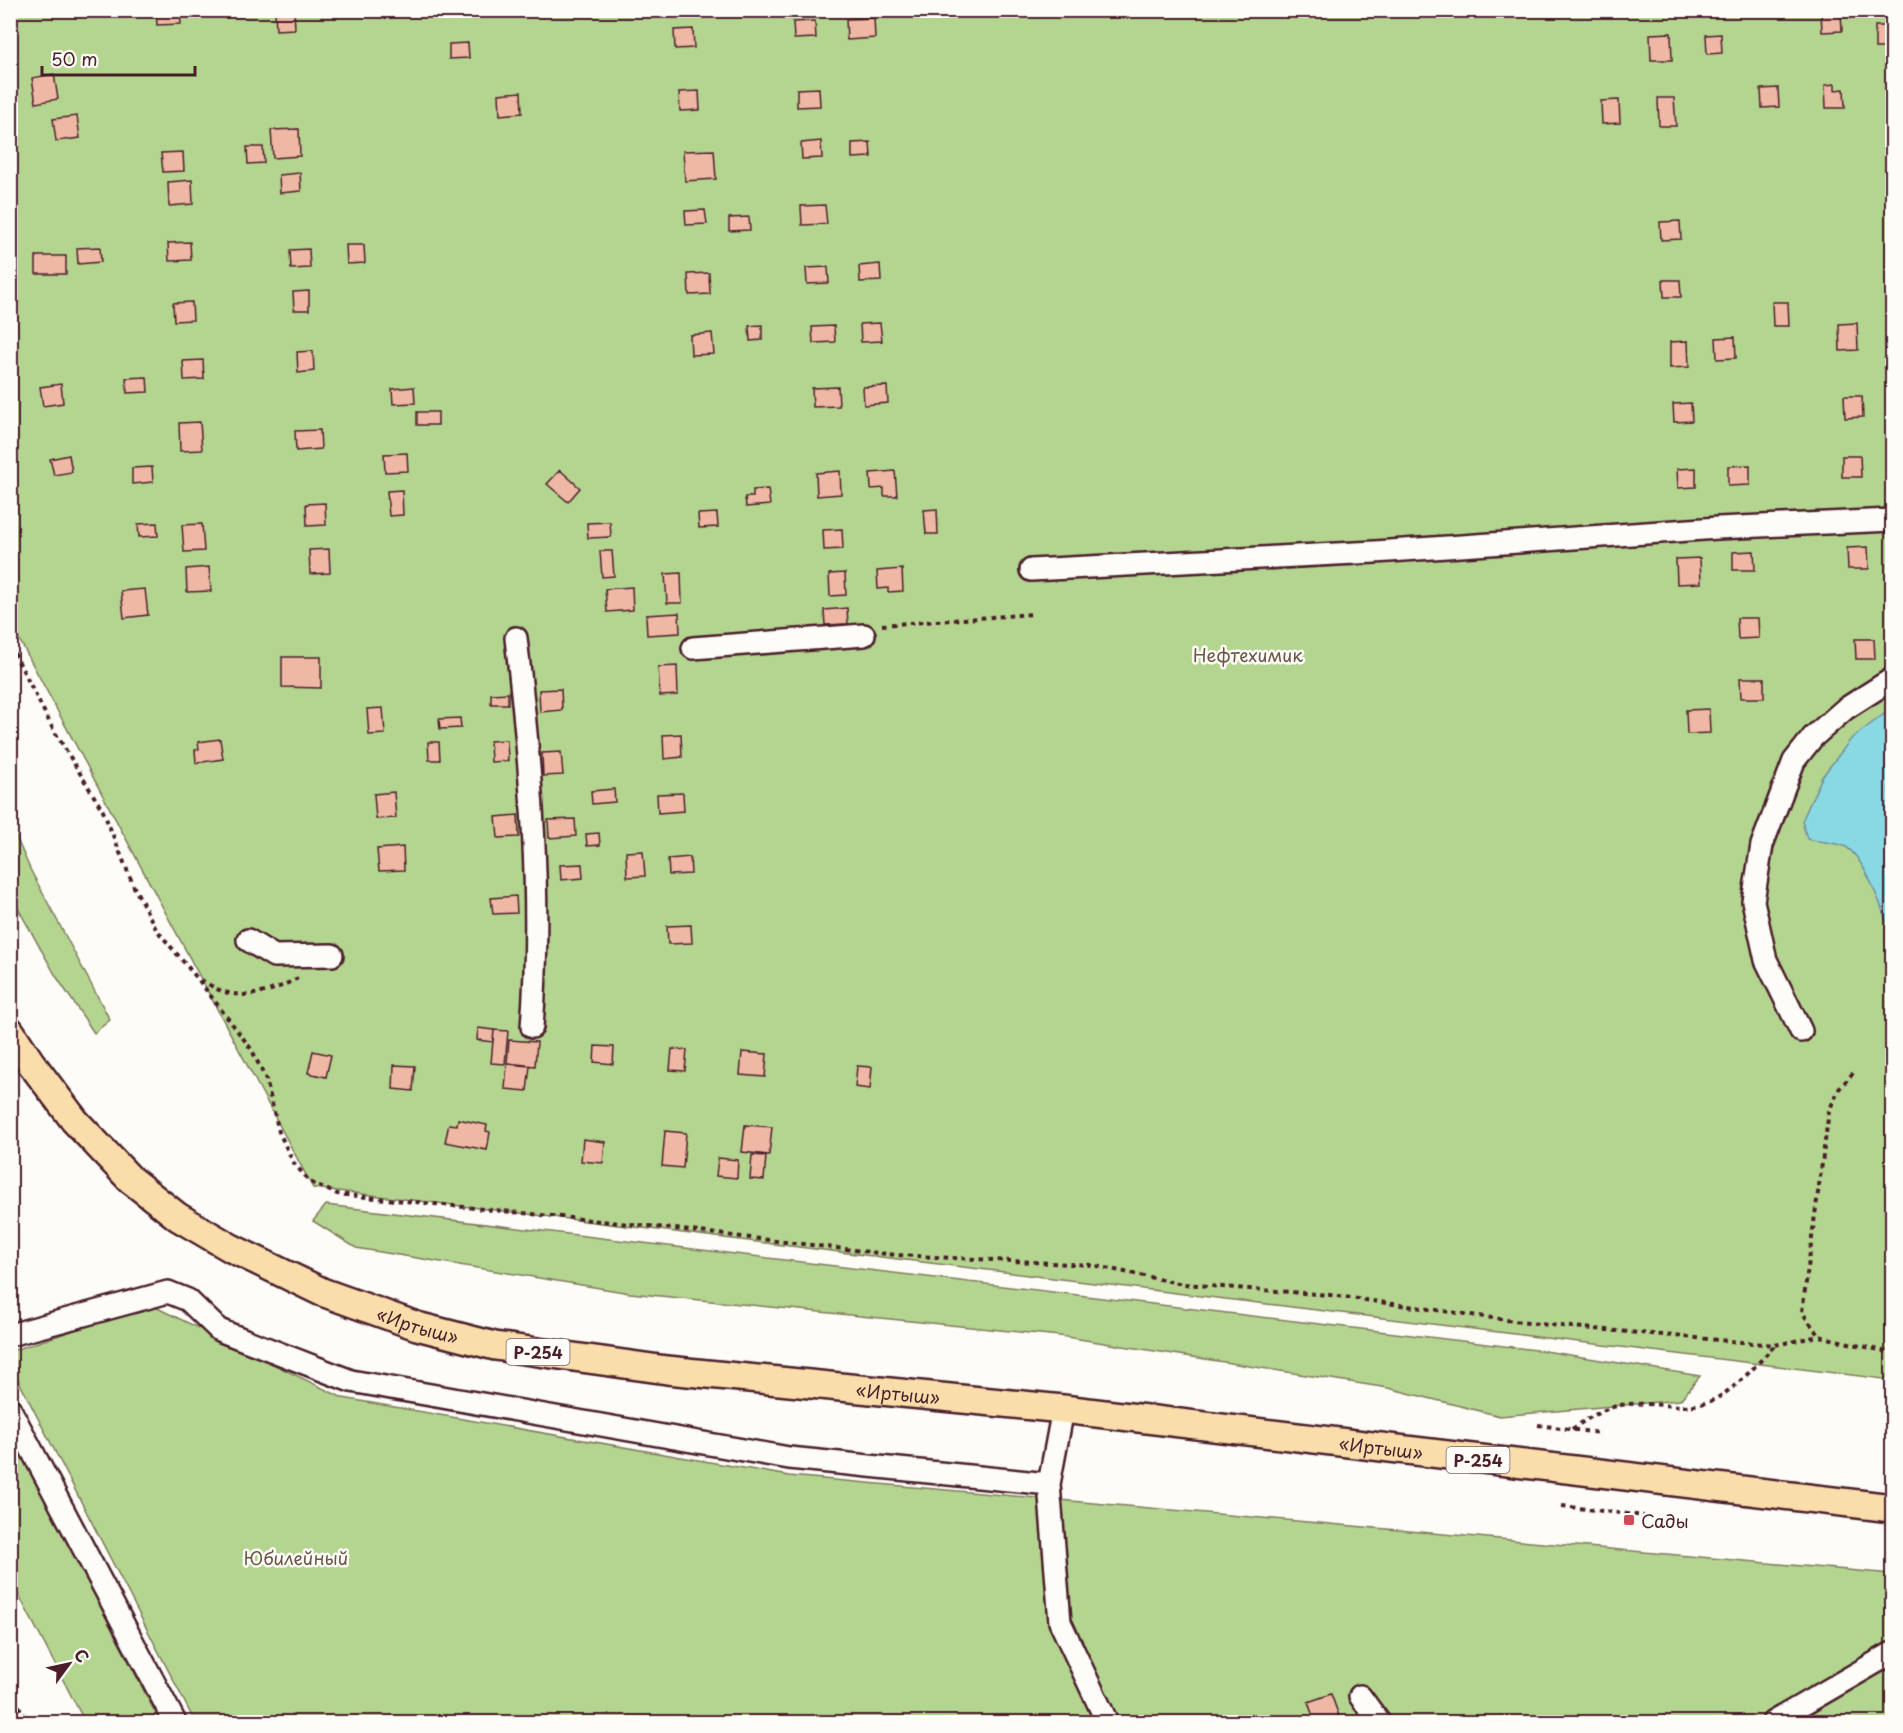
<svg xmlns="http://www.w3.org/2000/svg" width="1903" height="1733" font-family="'Playpen Sans',sans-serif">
<rect width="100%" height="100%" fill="#fdfcf7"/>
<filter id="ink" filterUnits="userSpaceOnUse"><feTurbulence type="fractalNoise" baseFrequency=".0167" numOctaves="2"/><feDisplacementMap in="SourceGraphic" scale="12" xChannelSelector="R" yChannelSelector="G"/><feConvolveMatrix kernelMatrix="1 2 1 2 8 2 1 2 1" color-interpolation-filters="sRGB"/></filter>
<g filter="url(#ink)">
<path fill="#b4d58f" stroke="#7f7a5d" stroke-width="1.5" d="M10 11H1892V1380L313 1188 11 624Z
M11 825 30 869 110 1020 94 1033 56 976 11 896Z
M326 1205 1545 1351 1700 1376 1680 1400 1500 1416 1388 1388 1060 1336 630 1293 356 1248 313 1221Z
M151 1305 343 1398 789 1476 1892 1574V1722H195L11 1366V1351Z
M10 1432 160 1722H85L11 1580Z"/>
<path fill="#89d9e5" stroke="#708f9b" stroke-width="1.5" d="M1892 708V940C1886 918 1865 855 1844 846 1833 842 1819 842 1807 839L1802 821 1822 777 1851 739Z"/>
<path fill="#efb8a4" stroke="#4a1f2b" stroke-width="1.5" d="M156 10H180L181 24 157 25Z
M294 10 295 29 276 30 275 11Z
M1841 11 1842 31 1822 32 1821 12Z
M874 18 875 38 847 40 846 19Z
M815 21 816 38 794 39 793 22Z
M1875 26H1892V48H1875Z
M693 29 694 48 675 49 674 30Z
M1671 33 1672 60H1651L1650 34Z
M1721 34 1722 53 1707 54 1706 35Z
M468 43 469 58 449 59V44Z
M54 74 58 99 36 103 32 78Z
M1835 84V90L1844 89 1845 108H1826L1825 85Z
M819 88 820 106 797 107V89Z
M1778 88 1779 107 1762 108 1761 89Z
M699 91 700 110 680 111 679 92Z
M521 92 522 113 500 115 499 94Z
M1658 98H1674L1676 126H1659Z
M1619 100 1620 123 1602 124 1601 101Z
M77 116 80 138 56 141 53 119Z
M299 129 300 156 273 158 271 130Z
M821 141 822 158 802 159 801 143Z
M870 142 871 157 852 158V143Z
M247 147H263L264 163 248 164Z
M714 150 716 179 685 181 683 151Z
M183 152 184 171 163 172 161 153Z
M300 173 301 191 280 193 279 175Z
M192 180 193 204 169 206 168 182Z
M825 205 827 224 802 225 801 206Z
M705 210 707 224 686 225 685 211Z
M749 217 750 230 729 231V218Z
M1680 221 1681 239 1661 240 1660 222Z
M190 242 191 260 169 261 168 243Z
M346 245H364L365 263 347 264Z
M100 247 101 262 78 264 77 248Z
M309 249 310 268 291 269 290 250Z
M36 256H66V274H36Z
M880 264 881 281 860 282 859 266Z
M828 267 829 283 807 284 806 268Z
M709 273 710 294 689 295 688 274Z
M1663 280H1680L1681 297H1664Z
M309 291V310H294L293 292Z
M192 302 193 320 174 321 173 303Z
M1772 302H1788L1789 326H1773Z
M880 323 882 341 861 342 860 324Z
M1857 323 1858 350 1840 351 1839 324Z
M762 325V340L750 341 749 326Z
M834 326 835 342 813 343 812 327Z
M712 333 714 354 691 355 690 335Z
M1735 337 1736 358 1717 359 1716 338Z
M1688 341 1689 367 1670 368V342Z
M313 351 314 371 298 373 297 352Z
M203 360 204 379 184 380 183 361Z
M147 377 148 392 127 393 126 378Z
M61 384 63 403 43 406 40 387Z
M887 386 888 403 864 405 863 387Z
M414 387 415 403 393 404 392 389Z
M838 387 839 406 813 407 812 388Z
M1844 396H1862L1863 417 1845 418Z
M1691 403 1692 421 1674 422 1673 404Z
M417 412H438V425H417Z
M200 422 202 450 180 451 179 423Z
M320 430 321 449 296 451 295 431Z
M407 453 408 471 385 472 384 454Z
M69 455 72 472 54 475 50 459Z
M1842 456H1860L1861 477H1842Z
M1750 465V485L1728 486V466Z
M152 467 153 482 132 484V468Z
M1696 468V487L1678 488 1677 469Z
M560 470 580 488 568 502 547 484Z
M840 471 841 494 817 496 816 473Z
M895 471 897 496H884V488L871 489 870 473Z
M768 489 770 505 746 507 745 497H753V490Z
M402 490 403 515 389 516 387 491Z
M325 503 326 525 307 526 306 504Z
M937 509 938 534H926L924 510Z
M717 513 718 527 699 528 698 514Z
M610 522 611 537 588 538 587 523Z
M157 523 158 536 139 537 138 524Z
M202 524 204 551 184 552 182 525Z
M842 529 843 549 824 550 823 530Z
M1868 547 1869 569H1848L1847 548Z
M329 549 330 573 310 574 309 550Z
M600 551H612L614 576 602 577Z
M1754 551 1755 570H1733V552Z
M1700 558 1701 583 1677 584 1676 559Z
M209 567 211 591 187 592 186 569Z
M902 569 903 591 888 592V588L878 589 877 571Z
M681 573 682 603H667L665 574Z
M845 573 846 595 830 596 829 574Z
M632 587 633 610 607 612 605 589Z
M145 589 148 615 124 618 121 591Z
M847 608 848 624 825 625 824 610Z
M679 613 680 633 647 635 646 615Z
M1737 618H1758L1759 638 1738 639Z
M1855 639H1874L1875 659H1856Z
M282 657H321V688L282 687Z
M677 666 678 695 660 696 658 667Z
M1740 678H1764V698H1741Z
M561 689 562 710 540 712 539 690Z
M508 693V704H491V694Z
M383 708 385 734 369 735 367 709Z
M1709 709 1710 733 1687 734 1686 710Z
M460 718 461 728 440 729 439 719Z
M681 734 682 757 664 759 663 735Z
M220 739 223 759 196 763 195 750 199 749 198 742Z
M507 740 508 761 491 762 490 741Z
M428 742H439L440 760H429Z
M561 752 563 775 543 776 542 753Z
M614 789 615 802 592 804 591 791Z
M394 792 396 818 376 819 374 794Z
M683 793 684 811 658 813 657 794Z
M518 815 519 837 498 838 496 817Z
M575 819 576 836 549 838 548 820Z
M599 833 600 845 587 846 586 834Z
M403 847 404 870 379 871 377 849Z
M643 851 645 876 627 877 626 852Z
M690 857 691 874 669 875 668 859Z
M582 864 583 878 561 880 560 865Z
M516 896 517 913 493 914 491 898Z
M691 925 692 943 668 944 667 926Z
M478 1028 494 1030 493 1042 477 1040Z
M494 1030 508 1031 505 1064 491 1063Z
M509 1040 537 1042 535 1066 507 1063Z
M595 1046 614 1047 613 1064 594 1062Z
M672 1049 687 1050 685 1071 670 1070Z
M313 1051 331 1055 326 1077 308 1073Z
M742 1052 767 1054 765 1077 740 1075Z
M507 1064 530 1066 527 1091 505 1089Z
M394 1065 415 1066 413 1091 393 1089Z
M857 1066 872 1067 870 1089 855 1087Z
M458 1119 487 1125 486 1131 490 1132 487 1150 445 1142 449 1124 457 1125Z
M745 1125 772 1127 769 1155 742 1152Z
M665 1131 686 1133 683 1168 662 1166Z
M583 1139 605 1142 603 1163 581 1161Z
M752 1155 766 1156 764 1180 750 1179Z
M718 1158 738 1160 737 1178 716 1176Z
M1331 1694 1339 1716 1315 1722 1308 1702Z"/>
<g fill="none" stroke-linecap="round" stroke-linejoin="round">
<g stroke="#4a1f2b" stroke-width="26">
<path id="minor" d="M1031 570 1375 552 1718 528 1892 520
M516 638C531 767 542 898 532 1027
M693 648 864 635
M248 940 274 956 332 955
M1801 1031 1766 960 1753 901 1762 845 1794 761 1813 737 1845 709 1892 679
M10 1335 168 1292 188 1300 219 1330 351 1381 789 1458 1049 1484 1063 1409
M10 1409 175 1722
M1049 1484 1060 1622 1107 1722
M1360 1696 1379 1722
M1773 1722 1892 1653"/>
</g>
<g stroke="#4a1f2b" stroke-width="32">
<g id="major">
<path id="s1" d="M10 1031 31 1063 75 1121 131 1180 178 1217 231 1248 322 1292 417 1326 495 1346 667 1370 1063 1409 1892 1508"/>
</g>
</g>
<path stroke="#4a1f2b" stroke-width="4" stroke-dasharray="4.5 4.5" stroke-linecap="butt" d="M882 625 1033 614
M10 645 53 729 103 811 134 887 156 929 197 978 252 1050 266 1080 279 1132 293 1162 310 1182 337 1194 649 1226 896 1255 1091 1265 1183 1284 1330 1295 1528 1323 1775 1345 1819 1336
M201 980C207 983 215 989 222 991 250 1001 275 990 300 977
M1853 1073 1839 1089 1829 1111 1802 1312 1819 1336 1892 1353
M1538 1425 1599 1433
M1572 1429C1586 1420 1600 1410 1617 1406 1650 1398 1686 1415 1717 1398 1740 1385 1758 1363 1775 1345
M1562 1506 1644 1516
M10 1690 28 1722"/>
<use href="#minor" stroke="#fdfcf7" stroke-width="21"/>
<use href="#major" stroke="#f9deab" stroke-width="27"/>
<g stroke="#4a1f2b" stroke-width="7">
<path id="rail" d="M10 1721 11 1722"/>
</g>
<use href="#rail" stroke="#fdfcf7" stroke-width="4.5" stroke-dasharray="14" stroke-linecap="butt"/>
</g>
</g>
<rect fill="#d1495b" stroke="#fdfcf7" stroke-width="2" x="1623" y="1514" width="12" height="12" rx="3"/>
<g text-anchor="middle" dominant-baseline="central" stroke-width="5" stroke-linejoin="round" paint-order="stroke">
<g fill="#fdfcf7" stroke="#806168" stroke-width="1.5">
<rect x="506.5" y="1339" width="63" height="26" rx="4.5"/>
<rect x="1446.5" y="1447" width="63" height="26" rx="4.5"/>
</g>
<g font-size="16" font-weight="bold" fill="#4a1f2b">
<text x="538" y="1352">Р-254</text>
<text x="1478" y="1460">Р-254</text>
</g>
<g font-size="18" fill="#6a5649" stroke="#fdfcf7">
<text x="1248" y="654">Нефтехимик</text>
<text x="296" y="1557">Юбилейный</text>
</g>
<g font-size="18" fill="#4a1f2b" stroke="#fdfcf7">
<text stroke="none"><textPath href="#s1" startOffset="516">«Иртыш»</textPath></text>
<text stroke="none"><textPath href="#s1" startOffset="1002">«Иртыш»</textPath></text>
<text stroke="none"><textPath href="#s1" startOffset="1488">«Иртыш»</textPath></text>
</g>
<g font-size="18" fill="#4a1f2b" stroke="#fdfcf7" text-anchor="start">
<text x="1641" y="1520">Сады</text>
</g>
</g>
<rect width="1903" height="1733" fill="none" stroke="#fdfcf7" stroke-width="36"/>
<rect x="18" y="18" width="1867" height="1697" fill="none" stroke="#4a1f2b" stroke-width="2" filter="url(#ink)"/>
<g transform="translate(69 1664) rotate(57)" stroke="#fdfcf7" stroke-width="4.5" paint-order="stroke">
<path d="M0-4.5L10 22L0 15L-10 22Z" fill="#4a1f2b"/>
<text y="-9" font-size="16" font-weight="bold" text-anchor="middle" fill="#4a1f2b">С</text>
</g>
<path d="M42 66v9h153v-9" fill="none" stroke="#4a1f2b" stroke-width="3"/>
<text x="51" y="66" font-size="18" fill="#4a1f2b" stroke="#fdfcf7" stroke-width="4.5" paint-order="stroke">50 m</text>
</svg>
